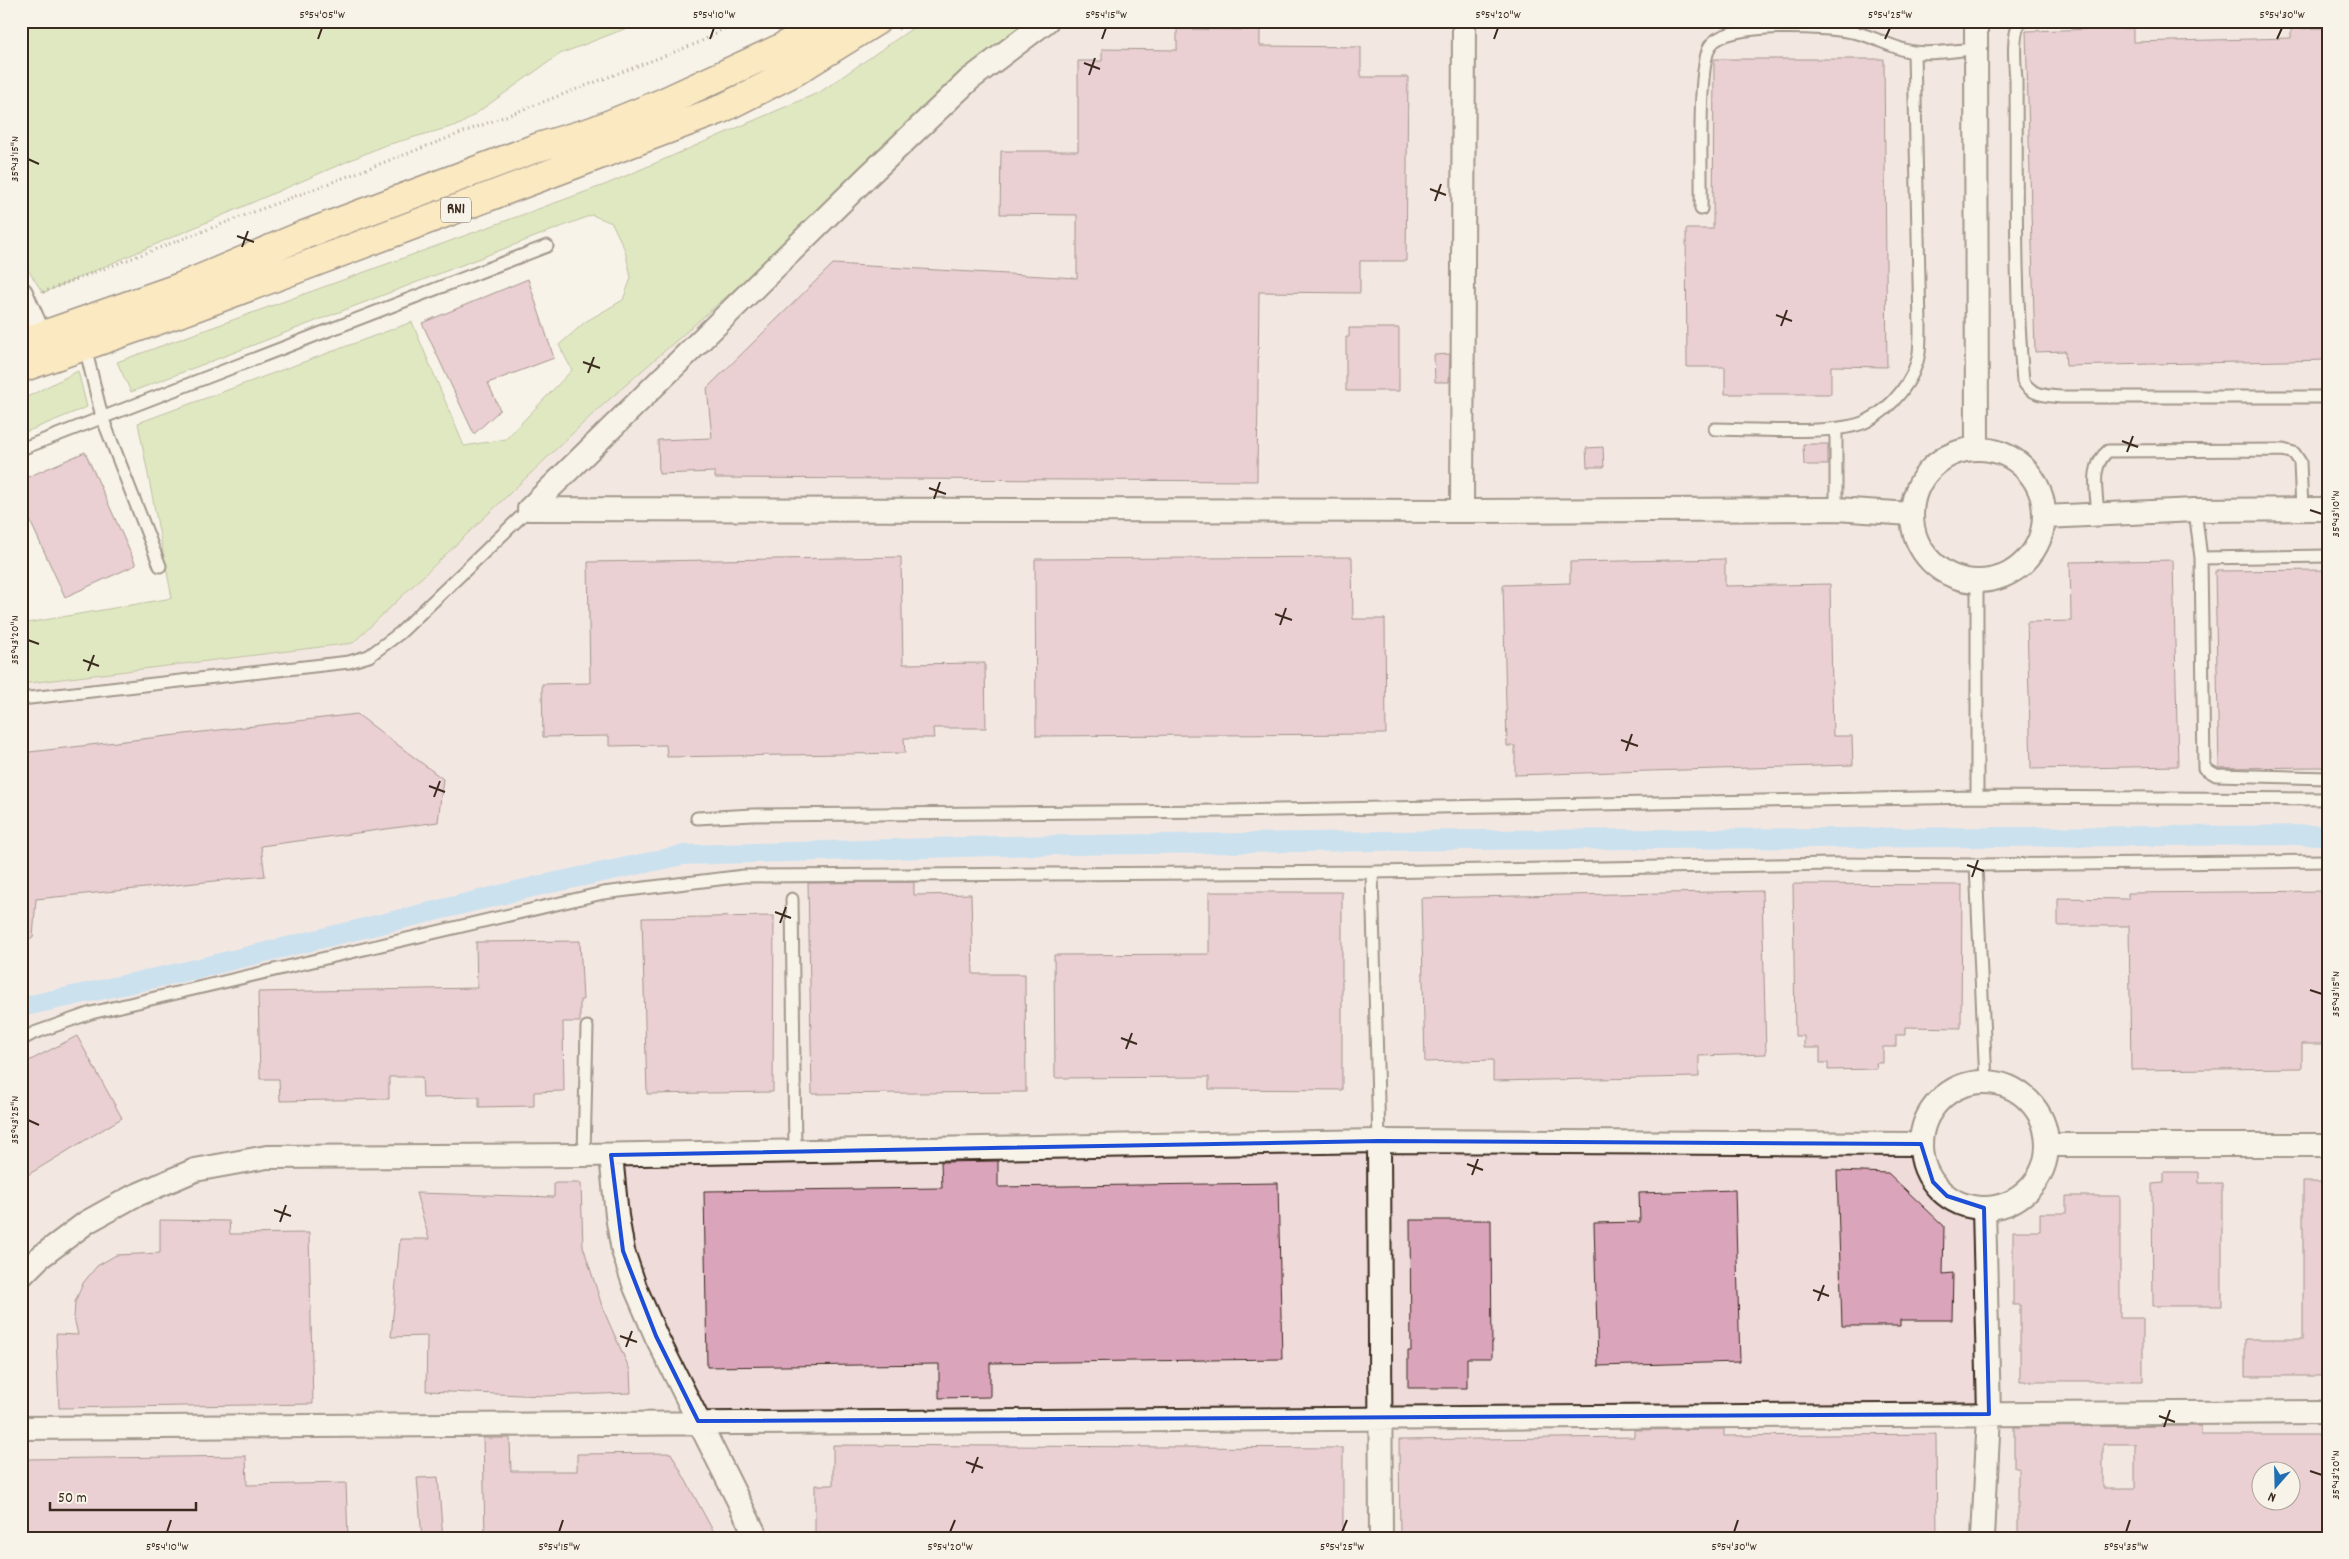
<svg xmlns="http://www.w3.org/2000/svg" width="2349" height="1559" font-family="Dekko,sans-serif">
<rect width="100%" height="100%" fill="#f7f3e8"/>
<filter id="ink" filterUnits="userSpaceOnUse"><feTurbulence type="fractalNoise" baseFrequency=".02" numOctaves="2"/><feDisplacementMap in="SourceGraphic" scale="10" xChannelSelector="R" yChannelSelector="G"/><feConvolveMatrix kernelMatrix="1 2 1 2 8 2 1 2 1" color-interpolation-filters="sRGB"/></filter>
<g filter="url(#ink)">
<path fill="#eedbda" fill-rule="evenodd" d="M1020 21H2328V1538H21V675L329 630ZM2262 1472H2292V1502H2262Z"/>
<path fill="#c1dc93" stroke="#7e8358" d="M21 21H645L560 54 461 124 383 146 43 293 21 259Z
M923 21H1040L595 412 353 643 21 684V624L172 598 138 423 412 322 464 446 506 439 572 370 559 345 585 322 623 300 631 278 625 250 612 223 592 215 131 392 117 362 607 184 820 92Z
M78 371 87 407 21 434V400Z"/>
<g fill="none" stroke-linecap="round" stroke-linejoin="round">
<path stroke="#98cdf6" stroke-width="20" d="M21 1007 187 971 537 886 683 855 996 846 1465 840 2328 835"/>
</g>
<path fill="#daa4bb" stroke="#3b2a1e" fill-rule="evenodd" d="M2133 28V42L2291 38V29L2328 28V360L2066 366 2065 351 2035 352 2026 31Z
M1177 29 1260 30V46L1361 47V77H1408L1406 261H1360V293L1259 292 1257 481 715 478V472L659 474 658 440 712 438 707 388 833 264 1077 278V215L1000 214 1001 151H1078V61H1102V49L1177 50Z
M1714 59H1884L1887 367 1831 366V394H1725V367H1687L1686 229H1713Z
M528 279 554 358 488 383 500 410 474 434 422 323Z
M1349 328H1399V391H1346V337H1349Z
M1450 354 1449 382H1435L1434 355Z
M1803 444H1828V465H1804Z
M1603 447 1604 467H1587L1586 448Z
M85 452 136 565 65 597 21 501V480Z
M901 557 903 664 985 663 986 728H933L934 738H904L905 753 667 757 666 745 609 746V736L543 737 542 684 590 683 588 562Z
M1352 557 1353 619H1385L1386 734 1036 736 1035 559Z
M1725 559V586L1830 584 1833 736H1852L1853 765 1515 775V746H1507L1503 585 1570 583V562Z
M2173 560 2178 766 2031 769 2027 622 2071 621 2070 562Z
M2328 570V767L2219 768 2215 571Z
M357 714 443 779 438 822 261 846 265 876 36 899 33 938H21V753Z
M914 882V895L971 894 973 974H1025L1026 1092 812 1094 808 883Z
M1793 884 1962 885 1961 1028 1905 1027V1035H1896V1047H1883V1063H1876L1877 1069 1828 1070V1063H1820V1048H1804V1036H1795Z
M1762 891 1766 1054 1699 1056V1077L1493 1081V1060L1425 1062 1421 898Z
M2328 891V1044H2302V1068L2131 1070 2129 926H2058V898L2128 899V893Z
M1209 892H1342V1090L1209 1089V1077L1055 1078 1054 955 1209 954Z
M774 916 773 1092 647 1094 642 918Z
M580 941 583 1000H580V1022H563L564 1091 534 1092V1106L479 1107V1097L423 1098 422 1077H389V1099L280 1101 279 1079H260L258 992 477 988 476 942Z
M77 1036 122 1118 21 1179V1065Z
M998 1161V1187L1278 1183 1282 1359 990 1363V1397L939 1398V1364L707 1367 704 1191 942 1188 941 1162Z
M1837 1171 1888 1173 1944 1226 1943 1274 1953 1273 1952 1320H1900V1326H1842Z
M2164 1172H2199V1183H2222V1306H2153L2152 1184 2164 1183Z
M2303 1182H2328V1376H2245V1339H2303Z
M554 1183H581L583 1246 603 1309 630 1370 631 1393 544 1396 426 1391 427 1336 391 1337 400 1239H429L416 1193 554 1197Z
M1735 1190 1740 1362 1598 1366 1594 1223 1640 1222 1639 1193Z
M2066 1196H2120V1318H2143V1381H2020V1305H2013V1231H2040V1213H2066Z
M160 1220 229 1221 230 1234 309 1233 313 1404 59 1408 56 1334 78 1335 74 1318 75 1302 83 1283 97 1266 116 1255 160 1253Z
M1410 1220H1491L1492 1358H1467V1388H1408V1351H1411Z
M2201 1426V1435H2328V1538H2018V1467H2014V1427ZM2103 1444H2135V1488H2103ZM2262 1472H2292V1502H2262Z
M1724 1429V1436L1936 1434 1937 1538H1400L1399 1440 1634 1437V1430Z
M483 1438H510L511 1471H577V1454L671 1453 717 1538H485Z
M833 1445 1343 1448V1538H815V1485H833Z
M246 1456 247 1485 346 1483 348 1538H27L26 1459Z
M438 1477 443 1538H422L417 1478Z"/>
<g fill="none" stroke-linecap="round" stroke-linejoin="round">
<g stroke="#3b2a1e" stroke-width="15">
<path id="lane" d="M2022 21C2011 30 2015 65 2016 80 2017 180 2014 281 2023 381 2031 395 2046 396 2061 397H2328
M1701 209C1702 177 1697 69 1710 46 1725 20 1830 27 1857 33 1875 37 1897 50 1914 52 1933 55 1956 50 1975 49
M85 347 102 417 160 566
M1715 429C1750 429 1838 436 1867 421 1891 409 1915 380 1919 353 1920 344 1920 335 1920 326L1914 52
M21 449 547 246
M1836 509V430
M2195 510 2201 558 2204 768 2216 775 2328 778
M2098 515C2097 493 2089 466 2108 451L2283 450 2294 453 2300 462 2302 510
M2201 558 2328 556
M1977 581V797L2328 799
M21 699 349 662 369 656 400 633 529 509
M697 818 753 815 1226 811 1977 797
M1976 865 1986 1082
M1372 872 1379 1141
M792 899 795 1152
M21 1040 34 1033 91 1013 603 893 744 876 1372 872 1836 864 1976 865 2328 861
M584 1155 587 1027"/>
</g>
<g stroke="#3b2a1e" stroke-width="26">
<path id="street" d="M1976 21 1977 449
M21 293 40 336
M1912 515a66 66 0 1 1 132 0a66 66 0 1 1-132 0Z
M529 509 1462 511 1836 509 1911 514
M529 509 868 176 969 80 1047 21
M1462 511 1464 21
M2044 517 2195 510 2328 509
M1921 1145a63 63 0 1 1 126 0a63 63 0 1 1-126 0Z
M1379 1141 1381 1538
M2048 1145H2328
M611 1155 617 1216 623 1251 635 1287 656 1336 757 1538
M21 1276 39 1258 87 1222 132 1197 195 1170 267 1157 584 1155 1379 1141 1921 1144
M21 1428 2328 1412
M1983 1538 1989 1414 1984 1208"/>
</g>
<g stroke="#3b2a1e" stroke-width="31">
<path id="highway" d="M21 343 181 287 304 235 539 147 593 131 662 103 781 48 825 21
M21 368 190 309 719 110 794 72 876 21"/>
</g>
<path stroke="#3b2a1e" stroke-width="3" stroke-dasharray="1 4" stroke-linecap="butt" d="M898 29 910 21
M43 292 698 43 738 21"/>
<use href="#lane" stroke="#f7f3e8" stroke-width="11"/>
<use href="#street" stroke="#f7f3e8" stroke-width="22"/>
<use href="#highway" stroke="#fedd96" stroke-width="28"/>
</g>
</g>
<path d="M0 0H2349V1559H0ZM1379 1141 1921 1144 1933 1182 1947 1196 1984 1208 1989 1414 698 1421 656 1336 623 1251 611 1155Z" fill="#f7f3e8" fill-opacity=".55" fill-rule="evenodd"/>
<path fill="none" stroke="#1d4ed8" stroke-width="4" stroke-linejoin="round" d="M1379 1141 1921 1144 1933 1182 1947 1196 1984 1208 1989 1414 698 1421 656 1336 623 1251 611 1155Z"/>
<path fill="none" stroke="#3b2a1e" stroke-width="2" d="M318 39 322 28M710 39 714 28M1102 39 1106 28M1494 39 1498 28M1885 39 1890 28M2277 39 2282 28M1084 63 1100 69M1089 75 1095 58M28 159 39 164M1430 189 1446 195M1435 201 1441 184M237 236 254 242M242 247 248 231M1776 315 1792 321M1781 326 1787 310M583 362 600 368M588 373 594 357M2122 441 2138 447M2127 452 2133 436M929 488 946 494M934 499 940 482M2310 510 2322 514M1275 614 1292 620M1280 625 1286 608M28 640 39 644M83 660 99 666M88 671 94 655M1621 740 1638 746M1626 751 1632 734M429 786 445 792M434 797 440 781M1967 865 1984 871M1972 877 1978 860M775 912 791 918M780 923 786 907M2310 990 2322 994M1121 1038 1137 1044M1126 1049 1132 1033M28 1120 39 1125M1467 1164 1483 1170M1472 1175 1478 1159M274 1210 291 1216M280 1222 286 1205M1813 1290 1829 1296M1818 1301 1824 1285M620 1336 637 1342M626 1347 632 1331M2159 1416 2175 1422M2164 1427 2170 1410M966 1462 983 1468M2310 1471 2322 1475M972 1473 978 1457M167 1532 171 1520M559 1532 563 1520M950 1532 955 1520M1342 1532 1347 1520M1734 1532 1738 1520M2126 1532 2130 1520"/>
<g text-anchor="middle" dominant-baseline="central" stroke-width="5" stroke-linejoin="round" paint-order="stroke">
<rect fill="#f7f3e8" stroke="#73665b" stroke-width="1" x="441" y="197.5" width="30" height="25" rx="4"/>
<g font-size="15" font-weight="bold" fill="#3b2a1e">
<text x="456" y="210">RN1</text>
</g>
</g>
<rect width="2349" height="1559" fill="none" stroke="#f7f3e8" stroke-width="55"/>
<g transform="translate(2276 1486) rotate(200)"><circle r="24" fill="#f7f3e8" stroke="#aca397"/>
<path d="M0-4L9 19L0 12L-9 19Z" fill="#1f6fb2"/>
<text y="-8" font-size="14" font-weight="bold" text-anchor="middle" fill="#3b2a1e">N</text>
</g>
<path d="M50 1502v8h146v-8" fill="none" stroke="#3b2a1e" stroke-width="2.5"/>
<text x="58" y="1502" font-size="15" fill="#3b2a1e" stroke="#f7f3e8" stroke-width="4" paint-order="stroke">50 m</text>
<rect x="28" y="28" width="2294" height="1504" fill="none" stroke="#3b2a1e" stroke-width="2"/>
<g font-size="12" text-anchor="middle" fill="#3b2a1e">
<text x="322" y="18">5°54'05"W</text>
<text x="714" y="18">5°54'10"W</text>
<text x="1106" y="18">5°54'15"W</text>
<text x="1498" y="18">5°54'20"W</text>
<text x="1890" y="18">5°54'25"W</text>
<text x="2282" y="18">5°54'30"W</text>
<text transform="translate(14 159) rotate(-90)" y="4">35°43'15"N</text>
<text transform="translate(2335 514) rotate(-90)" y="4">35°43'10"N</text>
<text transform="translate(14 640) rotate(-90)" y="4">35°43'20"N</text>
<text transform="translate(2335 994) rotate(-90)" y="4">35°43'15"N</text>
<text transform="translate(14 1120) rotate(-90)" y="4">35°43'25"N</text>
<text transform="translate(2335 1475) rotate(-90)" y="4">35°43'20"N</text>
<text x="167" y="1550">5°54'10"W</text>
<text x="559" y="1550">5°54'15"W</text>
<text x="950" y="1550">5°54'20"W</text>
<text x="1342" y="1550">5°54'25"W</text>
<text x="1734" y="1550">5°54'30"W</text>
<text x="2126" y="1550">5°54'35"W</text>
</g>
</svg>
